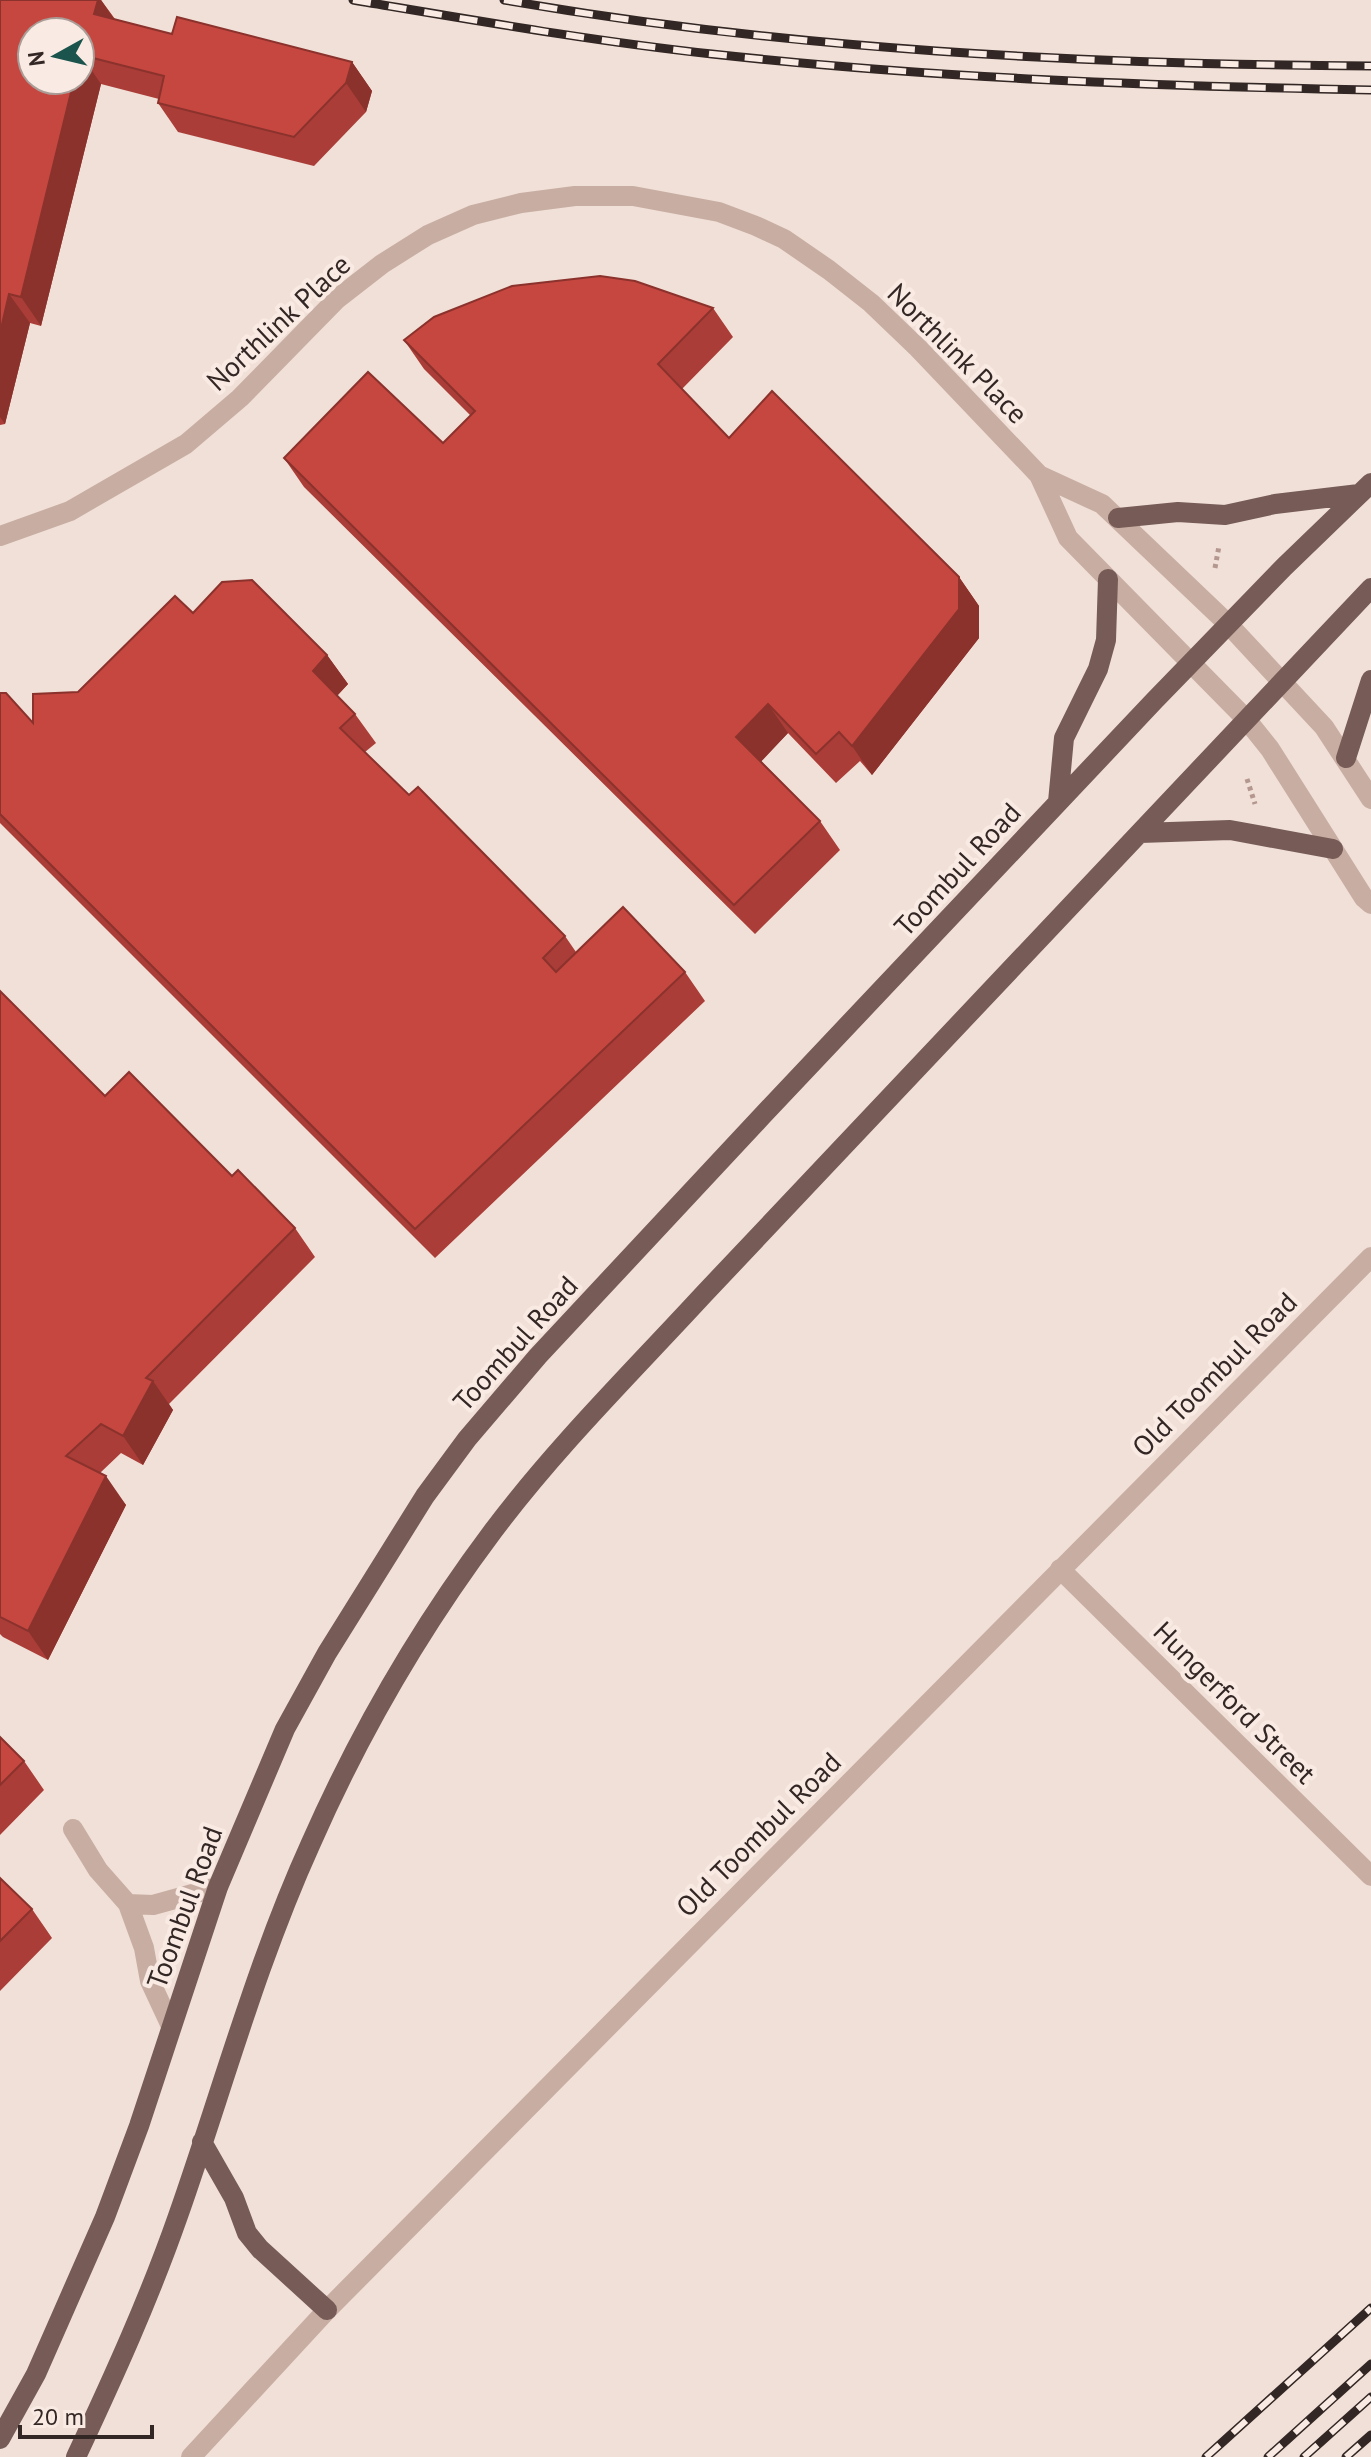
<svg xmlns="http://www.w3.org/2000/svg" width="1371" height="2457" font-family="'PT Sans',sans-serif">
<rect width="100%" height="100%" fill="#f1e0d7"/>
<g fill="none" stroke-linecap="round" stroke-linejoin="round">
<path stroke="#b4978e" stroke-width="5" stroke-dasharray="4 4" stroke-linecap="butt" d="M1215 568 1219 546
M1247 779 1255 804"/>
<path stroke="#c8ada3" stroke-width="20" d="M1039 475 1102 504 1228 624 1324 727 1371 799
M0 536 70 511 186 444 240 398 337 299 382 264 428 235 473 215 521 203 575 196H633L719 212 756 226 784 239 829 270 871 303 918 348 1039 475 1068 538 1246 719 1270 749 1364 898 1371 904
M1060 1569 1371 1876
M73 1829 98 1870 128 1904 144 1948 150 1981 171 2026
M128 1904 153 1905 218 1887
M191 2457 327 2310 1371 1257"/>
<path stroke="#765b56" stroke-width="20" d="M1118 518 1178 512 1225 515 1275 504 1359 494
M1346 758 1371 680
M1058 802 1064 738 1098 669 1106 640 1108 579
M1140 833 1230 830 1333 849
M202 2142 234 2198 247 2233 260 2249 327 2310
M0 2439 36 2374 105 2217 139 2126 218 1887 285 1729 327 1653 425 1496 467 1439 538 1356 762 1116 1154 701 1284 567 1371 483
M76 2457C113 2378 149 2299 178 2216 222 2091 256 1964 311 1843 359 1734 421 1627 493 1531 556 1447 632 1372 703 1295L1371 588"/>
<g stroke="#332725" stroke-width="9">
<path id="rail" d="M353 0C473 20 592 41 712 54 931 78 1151 86 1371 90
M504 0C790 50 1082 64 1371 66
M1206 2457 1371 2308
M1268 2457 1371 2364
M1304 2457 1371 2397
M1346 2457 1371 2435"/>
</g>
<use href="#rail" stroke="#f9ebe3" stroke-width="6" stroke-dasharray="18" stroke-linecap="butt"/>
</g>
<path fill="#aa3d37" d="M0 0H101L115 19 172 34 352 62 372 91 366 112 314 166 178 132 158 103 159 99 101 84 41 326 30 323 5 424 0 425Z
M713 308 733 337 682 389 729 438 959 577 979 606V638L872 775 860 761 836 783 788 733 761 761 820 821 840 850 755 934 304 487 284 458 443 443 471 416 424 369 404 340Z
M193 613 327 655 348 684 337 696 355 714 376 743 365 752 409 795 565 936 576 952 685 972 705 1001 435 1258 0 823V693L33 723Z
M0 991 105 1096 232 1176 295 1228 315 1257 169 1404 173 1410 143 1465 121 1453 100 1473 126 1505 48 1660 3 1637 0 1634Z
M0 1737 24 1761 44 1790 0 1835Z
M0 1878 32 1909 52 1938 0 1991Z"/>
<path fill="#8b322d" d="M98 0H101L119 26 94 14Z
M81 55 101 84 41 326 21 297 74 80H80Z
M352 62 372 91 366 112 346 83Z
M9 294 30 323 5 424 0 417V333Z
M959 577 979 606V638L872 775 852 746Z
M327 655 348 684 333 700 313 671Z
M768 704 788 733 757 766 736 737Z
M153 1381 173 1410 143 1465 123 1436Z
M106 1476 126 1505 48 1660 28 1631Z"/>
<path fill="#c64740" stroke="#8b322d" stroke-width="2" d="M0 0H98L94 14 172 34 177 17 352 62 346 83 294 137 158 103 164 76 81 55 80 58V32H32V80H74L21 297 9 294 0 333Z
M600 276 635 281 713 308 658 364 729 438 772 391 959 577V609L852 746 839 732 816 754 768 704 736 737 820 821 734 905 284 458 368 372 443 443 475 411 404 340 434 317 512 286Z
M252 580 327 655 313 671 355 714 340 728 409 795 418 787 565 936 543 958 556 972 623 907 685 972 415 1229 0 814V693H6L33 723V694L78 692 175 596 193 613 222 582Z
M0 991 105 1096 129 1072 232 1176 238 1170 295 1228 146 1378 153 1381 123 1436 101 1424 66 1456 106 1476 28 1631 0 1617Z
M0 1737 24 1761 0 1785Z
M0 1878 32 1909 0 1941Z"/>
<g text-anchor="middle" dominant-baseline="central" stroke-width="8" stroke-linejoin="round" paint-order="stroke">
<g font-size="28" fill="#332725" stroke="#f9ebe3">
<text transform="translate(278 322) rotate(-43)">Northlink Place</text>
<text transform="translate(958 353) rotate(45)">Northlink Place</text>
<text transform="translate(957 869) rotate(-47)">Toombul Road</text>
<text transform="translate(515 1343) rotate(-48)">Toombul Road</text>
<text transform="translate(1214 1374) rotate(-45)">Old Toombul Road</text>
<text transform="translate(1235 1702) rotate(45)">Hungerford Street</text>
<text transform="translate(758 1834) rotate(-45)">Old Toombul Road</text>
<text transform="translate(184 1907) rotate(-70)">Toombul Road</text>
</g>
</g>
<g transform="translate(56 56) rotate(262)"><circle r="38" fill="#f9ebe3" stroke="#aa9d97" stroke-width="2"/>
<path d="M0-6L14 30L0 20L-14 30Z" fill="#1b544d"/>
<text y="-12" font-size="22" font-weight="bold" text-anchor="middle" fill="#332725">N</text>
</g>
<path d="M20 2425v12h132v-12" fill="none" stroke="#332725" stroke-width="4"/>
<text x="32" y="2425" font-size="24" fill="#332725" stroke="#f9ebe3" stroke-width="6" paint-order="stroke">20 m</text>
</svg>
